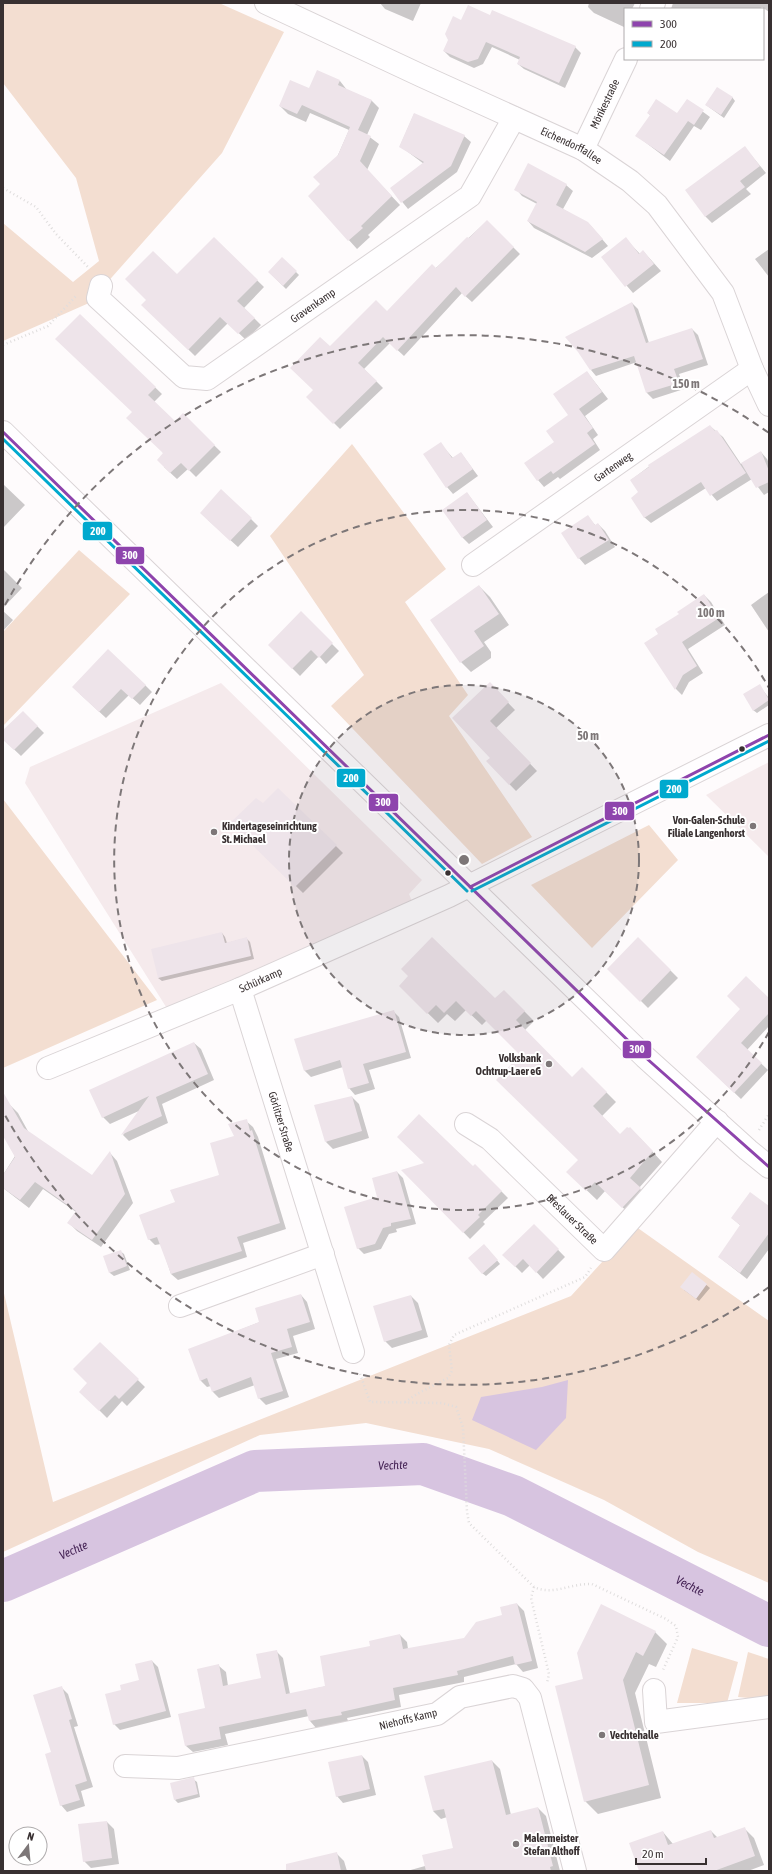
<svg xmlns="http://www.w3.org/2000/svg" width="772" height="1874" font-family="'Asap Condensed',sans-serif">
<rect width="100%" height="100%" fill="#fefbfc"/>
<path fill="#f5eaec" d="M221 683 422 880 409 894 413 904 168 1010 25 783 30 767Z
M769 762V857L706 795Z"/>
<path fill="#f3ded1" d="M3 3H219L284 32 222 153 89 303 3 341V223L73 282 99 261 76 178 3 83Z
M352 444 446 569 405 602 468 695 449 716 532 837 482 864 331 706 364 675 270 536Z
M79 550 130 594 3 726V632Z
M3 799 157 1000 3 1068Z
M649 825 678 860 592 948 531 885Z
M635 1226 769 1321V1583L698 1552 604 1500 489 1449 366 1423 260 1435 3 1552V1289L53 1502 571 1296Z
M692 1648 738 1662 727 1703H677Z
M748 1652 769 1659V1700L738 1697Z"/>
<path fill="#d7c4e0" d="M568 1380 566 1418 536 1450 472 1420 481 1397 542 1387Z"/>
<path fill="#0003" d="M380 3H421L413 21 385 9Z
M589 3H635L632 9H625L624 27 594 13 588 7Z
M673 3H769V12L762 7 760 9H671Z
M491 17 575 47 581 53 565 88 524 69 518 64 520 60 492 47 483 64 474 68 450 57 444 51 462 21Z
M340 81 347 90 371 100 379 108 367 135 379 144 367 170 400 205 368 235 370 237 357 249 309 196 322 185 338 155 349 130 310 113 306 122 288 114 280 106 309 90Z
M732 97 735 101 724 118 706 105Z
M687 100 710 117 701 130 694 126 670 161 637 136 651 116 648 113 678 114Z
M414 114 464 136 471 142 457 172 408 209 391 188 424 164 400 146Z
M751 155 766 173 746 189 751 194 712 223 705 216Z
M566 185 573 191 563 209 591 226 608 246 592 258 534 228 528 221 537 204 522 196 516 189Z
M487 221 520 254 472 302 462 293 404 356 390 343 364 369 383 388 340 429 308 397 314 390 330 348 387 313Z
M214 238 264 287 244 308 261 325 246 340 228 323 195 356 143 305 177 275Z
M626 239 640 254 643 251 661 271 633 293 602 257Z
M769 249V277L755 259Z
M282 258 299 275 286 289 269 272Z
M632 303 638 309 649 343 692 329 698 335 708 365 679 374 684 389 653 399 647 393 637 362 596 376 591 370Z
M80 315 162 394 154 402 175 423 183 415 221 452 196 477 188 469 177 479 164 467V454L133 413Z
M587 372 608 399 585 416 598 435 593 439 600 450 560 479 558 477 544 487 538 480 569 416Z
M710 426 723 437 741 464 761 452 767 459 769 463V492L764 495 752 479 717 501 706 488 651 523 644 517 639 492 631 480 663 456Z
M440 443 453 458 461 453 478 476 453 494 447 487Z
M3 484 25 505 3 528Z
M467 493 493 527 469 544 462 537Z
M588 517 596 526 598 524 605 531 615 547 585 565 579 558Z
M251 519 258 526 238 547 208 520Z
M3 569 22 588 3 608Z
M479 586 490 597 509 625 484 642 491 652V658L471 672 461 662Z
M769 592V632L751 605Z
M704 595 711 602 725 625 688 649 703 673 689 682 682 695 676 689 646 644 660 634Z
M3 611 13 620 3 631Z
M301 613 339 651 326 664 319 656 300 676 269 645Z
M145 685 152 692 140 705 129 695 106 718 80 694Z
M759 685 769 698V705L757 713 753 710Z
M496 690 515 710 496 728 537 771 516 791 487 761 491 758 453 718Z
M23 712 44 733 21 756 3 739V732Z
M278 789 343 853 303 893 232 823 263 805Z
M222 933 225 937 227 943 246 938 250 942 254 959 162 981 158 978Z
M638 938 678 978 648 1008 609 969Z
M400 986 495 1000 504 991 534 1021 524 1031 572 1078 582 1068 616 1102 602 1116 620 1135 640 1138 662 1162 639 1188 650 1198 633 1217 605 1191 597 1200 577 1181 579 1160 522 1055 487 1020 482 1025 466 1010 455 1021 447 1014 438 1023Z
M769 999V1026L747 1050 768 1070 741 1099 697 1057Z
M393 1011 399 1017 411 1058 369 1070 375 1089 355 1095 349 1088 343 1067 311 1077 304 1070Z
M194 1043 201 1049 214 1080 162 1104 168 1123 129 1141 123 1135 141 1110 110 1124 103 1117Z
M352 1097 359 1104 369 1138 333 1149 326 1142Z
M10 1105 18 1113 29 1133 93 1177 110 1153 117 1161 133 1203 101 1247 77 1231 69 1223 76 1212 43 1189 29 1208 3 1188V1175L15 1156 3 1134V1108Z
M246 1121 253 1127 258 1137 286 1229 243 1243 247 1257 178 1280 171 1274 161 1244 155 1245 149 1239 176 1203 220 1175 235 1136Z
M426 1164 473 1167 475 1165 508 1198 483 1222 485 1224 470 1239 403 1170Z
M397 1172 403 1178 416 1224 396 1229 397 1232 389 1234 381 1249 364 1254 358 1248 379 1197Z
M769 1207V1249L747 1279 719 1257 741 1226 732 1218Z
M534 1225 565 1257 543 1279 530 1265 522 1273 504 1255Z
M487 1248 500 1264 486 1276 482 1273Z
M120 1251 124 1254 130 1270 114 1276 110 1273 104 1257Z
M692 1273 710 1288 699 1301 684 1290Z
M301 1295 307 1302 315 1329 293 1336 298 1353 276 1359 289 1397 266 1405 259 1398 255 1385 219 1398 213 1392 211 1386 207 1387 201 1381 189 1350 260 1322Z
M411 1296 418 1303 428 1337 392 1348 385 1341Z
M100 1343 145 1387 127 1406 122 1401 107 1418 81 1392 89 1383Z
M517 1604 524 1611 538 1668 523 1672 516 1664 464 1677V1682L399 1695 401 1707 347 1718 348 1721 316 1728 310 1721 309 1716 225 1734 228 1745 193 1752 186 1746 206 1709 219 1666 226 1672 228 1686 262 1679 276 1651 283 1658 290 1694 327 1686 371 1647 400 1635 407 1642 408 1649 464 1639 504 1616Z
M655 1632 667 1644 656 1667 649 1664 635 1693 661 1798 598 1814 585 1801V1679Z
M152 1661 158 1667 171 1717 120 1730 114 1724 122 1691 140 1680Z
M61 1687 68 1694 78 1726 74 1727 93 1787 81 1791 85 1806 67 1812 61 1805 52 1753Z
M362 1756 368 1762 376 1795 343 1803 337 1796Z
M492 1761 500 1769 511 1815 538 1808 546 1816 560 1871H407L425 1866 454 1848 447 1817 441 1819 433 1811Z
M193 1779 197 1782 200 1797 178 1803 175 1800Z
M107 1822 114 1829 119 1864 91 1868 84 1861Z
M744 1828 754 1838 764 1865 748 1871H640L663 1832 673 1844 711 1831 718 1838Z
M336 1853 344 1861 347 1871H319Z"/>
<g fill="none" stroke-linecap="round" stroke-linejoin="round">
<path stroke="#d7c4e0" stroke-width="42" id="s1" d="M3 1581 255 1471 423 1464 513 1496 769 1626"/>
</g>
<path fill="#eee4ea" d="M468 5 490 15 492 10 576 46 559 83 517 64 520 57 486 42 478 59 468 62 443 51 448 40 445 34 453 16 461 20Z
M317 70 340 80 338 85 372 100 358 130 371 136 360 161 392 196 361 226 363 228 348 241 308 196 320 184 313 177 338 155 350 127 302 105 297 114 279 106 290 80 309 88Z
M717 87 733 97 721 115 705 105Z
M656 99 677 113 687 99 704 110 694 125 688 121 664 155 635 136 650 115 647 113Z
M414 113 465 135 451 166 401 203 390 188 424 162 399 147Z
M745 146 760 166 740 181 745 187 705 217 685 190Z
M528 163 567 184 556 205 588 222 603 239 585 252 527 221 537 202 514 190Z
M487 220 514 247 465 297 456 287 397 351 383 337 358 363 377 381 333 424 306 397 313 390 290 368 320 337 330 346 376 300 387 311 432 264 436 268 467 237 469 238Z
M214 237 258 280 237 301 255 318 238 334 220 317 188 350 141 305 146 300 125 279 153 251 177 274Z
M626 237 639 254 643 250 654 264 625 287 601 257Z
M282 257 297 271 283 286 268 272Z
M632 302 646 343 692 328 703 359 674 369 679 383 646 393 634 356 590 370 578 352 565 337Z
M80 314 156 387 148 395 175 421 183 413 215 445 189 471 181 463 170 473 157 460 163 453 126 418 132 412 55 339Z
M587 371 602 392 579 409 593 428 587 433 595 444 553 474 551 471 537 481 524 463 554 442 546 431 568 415 553 394Z
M710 425 715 431 717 430 746 473 710 496 701 482 644 518 631 498 638 492 630 480 649 467 648 465Z
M441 442 452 458 461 452 473 469 446 488 423 454Z
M761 451 769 471V482L756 488 741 463Z
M221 489 252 518 230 541 200 513Z
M467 492 487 520 462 538 442 510Z
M588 515 595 525 598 523 609 540 578 559 561 533Z
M479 585 499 614 474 631 484 646 460 663 430 620Z
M704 594 719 618 682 642 697 666 683 675 675 690 644 643 658 634 655 629 679 614 677 612Z
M301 611 333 643 319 658 311 650 292 669 268 645Z
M108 649 146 685 132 699 121 689 99 712 72 687Z
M490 682 509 702 490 721 531 763 509 785 486 761 490 758 452 718Z
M760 684 769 700 753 711 743 694Z
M23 711 38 726 14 750 3 740V730Z
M278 788 337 845 295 887 230 823 256 798 263 803Z
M222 932 225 943 247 937 251 956 158 978 151 949Z
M432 937 495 998 504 990 525 1011 516 1020 572 1077 582 1067 607 1092 593 1106 620 1134 627 1127 629 1128 630 1127 653 1151 630 1178 641 1188 622 1208 595 1182 586 1191 566 1172 578 1160 496 1080 520 1055 476 1011 471 1016 456 1001 444 1013 436 1005 427 1014 399 986 408 976 401 969Z
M638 937 671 970 640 1002 607 969Z
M746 976 769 998V1013L741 1043 762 1063 734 1093 696 1057 740 1009 727 996Z
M394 1010 406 1052 363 1064 369 1083 348 1089 340 1060 304 1071 294 1039Z
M194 1042 208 1074 156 1097 162 1116 121 1135 149 1096 102 1118 89 1090Z
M3 1092 24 1128 92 1175 110 1151 125 1194 92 1240 67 1223 76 1211 35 1182 20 1200 3 1188V1175L15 1157 3 1136Z
M352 1096 362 1131 325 1142 314 1105Z
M419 1114 473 1166 475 1164 502 1191 478 1215 480 1217 463 1233 401 1170 424 1163 397 1137Z
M247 1119 250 1131 252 1130 280 1223 237 1237 242 1251 171 1274 157 1237 148 1240 139 1215 175 1202 170 1190 219 1175 210 1143 234 1136 228 1124Z
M397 1171 411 1219 391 1223V1226L383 1228 375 1244 357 1249 344 1207 377 1197 372 1178Z
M750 1192 769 1206V1233L740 1273 718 1257 740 1225 731 1218Z
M534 1224 559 1249 536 1273 523 1259 515 1267 502 1255Z
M484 1244 498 1260 482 1274 468 1258Z
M121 1250 127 1266 109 1273 103 1256Z
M692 1272 707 1284 696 1299 680 1287Z
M301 1294 310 1322 287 1329 292 1347 271 1353 283 1391 258 1399 251 1377 212 1392 207 1378 200 1381 188 1349 259 1322 255 1308Z
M411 1295 422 1330 384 1342 373 1306Z
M100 1342 139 1379 119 1399 115 1395 99 1411 79 1392 87 1383 73 1369Z
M517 1603 532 1661 515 1665 513 1656 457 1671 458 1675 393 1688 395 1700 341 1712 342 1715 309 1721 306 1709 219 1727 221 1739 185 1746 178 1714 205 1708 197 1669 219 1664 223 1686 261 1678 256 1654 277 1650 286 1694 325 1686 320 1656 370 1646 369 1641 400 1634 403 1649 464 1638 476 1622 502 1615 500 1607Z
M601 1604 656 1631 643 1656 636 1652 623 1680 649 1785 584 1802 555 1686 583 1679 577 1653Z
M152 1660 166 1711 113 1725 105 1694 121 1690 120 1685 139 1680 135 1664Z
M62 1686 72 1719 69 1720 87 1781 75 1785 80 1800 60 1806 45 1754 51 1752 33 1695Z
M362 1755 370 1789 336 1797 328 1762Z
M492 1760 506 1815 538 1807 553 1866 550 1867 551 1871H426L422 1855 453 1848 444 1809 433 1811 424 1776Z
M194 1777 198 1794 174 1800 170 1783Z
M107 1821 112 1858 83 1862 78 1824Z
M745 1827 755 1856 714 1871H639L629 1843 663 1831 668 1845 711 1830 714 1838Z
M337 1852 341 1871H286V1864Z"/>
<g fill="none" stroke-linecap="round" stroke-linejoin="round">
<g stroke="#dad4d6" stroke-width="24">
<g id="minor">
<path id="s2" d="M266 3 422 76 583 149 630 181 657 205 723 293 752 369 769 405"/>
<path d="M651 9 654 3"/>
<path id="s3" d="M583 149 626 59"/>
<path id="s4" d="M101 286 98 298 184 377 207 379 470 196 514 118"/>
<path id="s5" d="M473 565 752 369"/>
<path id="s6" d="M240 989 353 1352"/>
<path id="s7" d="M48 1068 240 989 449 896 769 735"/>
<path id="s8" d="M466 1124 490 1139 604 1250 717 1121"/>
<path d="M180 1306 323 1254"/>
<path d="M654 1690 656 1722 769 1707"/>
<path d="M125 1766 178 1768 437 1714 460 1697 513 1686 523 1689 530 1698 575 1871"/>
</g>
</g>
<g stroke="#dad4d6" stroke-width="24">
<path id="major" d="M3 432 645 1057 748 1150 769 1167"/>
</g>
<path stroke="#dfdddd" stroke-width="2.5" stroke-dasharray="1 3" stroke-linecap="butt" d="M3 188 36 207 56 234 89 268
M3 345 48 326 76 296
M759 1130 769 1114
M360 1374 370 1402 442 1403 456 1407 463 1427 467 1512 469 1523 534 1587C553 1596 571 1583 592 1584L666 1619 676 1626 678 1637 663 1670
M405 1402 417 1394 448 1378 452 1371 449 1345 454 1335 585 1277 591 1268
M534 1587 531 1598 549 1674 547 1683"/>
<use href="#minor" stroke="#fffeff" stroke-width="22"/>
<use href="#major" stroke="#fffeff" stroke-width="22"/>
<g stroke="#fff" stroke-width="6">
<path id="bus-1" d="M3 432 645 1057 769 1167
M470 887 769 735"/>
</g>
<g stroke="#fff" stroke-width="6">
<path id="bus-2" d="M3 439 467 891
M472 891 769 741"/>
</g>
<use href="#bus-1" stroke="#8e44ad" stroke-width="3"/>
<use href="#bus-2" stroke="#00a9ce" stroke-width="3"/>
</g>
<circle cx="464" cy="860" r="175" fill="#7d7778" fill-opacity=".12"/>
<g fill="none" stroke="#7d7778" stroke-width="2" stroke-dasharray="7 5">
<circle cx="464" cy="860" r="175"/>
<path d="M769 1032A350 350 0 1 1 769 688"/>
<path d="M769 1287A525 525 0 0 1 5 1115M5 605A525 525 0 0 1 769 433"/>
</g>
<g fill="#383031" stroke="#fff" stroke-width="1.5">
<circle cx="742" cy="749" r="3.5"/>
<circle cx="448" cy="873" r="3.5"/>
</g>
<g fill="#7d7778" stroke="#fff" stroke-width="1.5">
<circle cx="753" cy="826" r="4"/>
<circle cx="214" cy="832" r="4"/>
<circle cx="549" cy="1064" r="4"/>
<circle cx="602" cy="1735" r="4"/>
<circle cx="516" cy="1844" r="4"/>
</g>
<g text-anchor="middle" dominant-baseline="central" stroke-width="4" stroke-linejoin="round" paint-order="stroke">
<g font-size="11" fill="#383031" stroke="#fff">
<text stroke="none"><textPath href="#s3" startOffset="50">Mörikestraße</textPath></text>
<text stroke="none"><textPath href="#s2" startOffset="337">Eichendorffallee</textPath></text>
<text stroke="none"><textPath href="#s4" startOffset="281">Gravenkamp</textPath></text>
<text stroke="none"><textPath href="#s5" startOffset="171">Gartenweg</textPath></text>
<text stroke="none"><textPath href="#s7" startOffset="230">Schürkamp</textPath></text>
<text stroke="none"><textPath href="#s6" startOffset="139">Görlitzer Straße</textPath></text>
<text stroke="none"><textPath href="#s8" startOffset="143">Breslauer Straße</textPath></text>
<text transform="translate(408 1719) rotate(-14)">Niehoffs Kamp</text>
</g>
<g font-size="11" font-weight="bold" fill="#383031" stroke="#fff" text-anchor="start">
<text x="745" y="820" text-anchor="end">Von-Galen-Schule<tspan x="745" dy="13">Filiale Langenhorst</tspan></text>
<text x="222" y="826">Kindertageseinrichtung<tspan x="222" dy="13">St. Michael</tspan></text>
<text x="541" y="1058" text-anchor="end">Volksbank<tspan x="541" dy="13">Ochtrup-Laer eG</tspan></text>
<text x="610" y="1735">Vechtehalle</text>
<text x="524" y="1838">Malermeister<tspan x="524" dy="13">Stefan Althoff</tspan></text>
</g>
<g font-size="12" font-style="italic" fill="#452355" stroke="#fff">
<text stroke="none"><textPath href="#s1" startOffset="413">Vechte</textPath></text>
<text stroke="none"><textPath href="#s1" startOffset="77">Vechte</textPath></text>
<text stroke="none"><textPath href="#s1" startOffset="737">Vechte</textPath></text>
</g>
</g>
<circle cx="464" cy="860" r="6" fill="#7d7778" stroke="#fff" stroke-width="2"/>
<g font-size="12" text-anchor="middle" font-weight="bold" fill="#7d7778" stroke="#fff" stroke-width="4" stroke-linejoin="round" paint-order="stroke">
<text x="686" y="388">150 m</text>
<text x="711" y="617">100 m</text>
<text x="588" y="740">50 m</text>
</g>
<g stroke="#fff" stroke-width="1.5">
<rect x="82" y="521" width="31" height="20" rx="4" fill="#00a9ce"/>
<rect x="115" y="546" width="30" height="19" rx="4" fill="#8e44ad"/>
<rect x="336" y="768" width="30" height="20" rx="4" fill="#00a9ce"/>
<rect x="659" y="779" width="30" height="20" rx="4" fill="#00a9ce"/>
<rect x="368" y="793" width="31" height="19" rx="4" fill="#8e44ad"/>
<rect x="604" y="801" width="31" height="20" rx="4" fill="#8e44ad"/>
<rect x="622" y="1040" width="30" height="19" rx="4" fill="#8e44ad"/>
</g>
<g font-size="11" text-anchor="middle" font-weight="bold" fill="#fff">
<text x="98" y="535">200</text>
<text x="130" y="559">300</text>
<text x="351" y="782">200</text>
<text x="674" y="793">200</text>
<text x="383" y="806">300</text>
<text x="620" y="815">300</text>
<text x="637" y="1053">300</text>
</g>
<rect width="772" height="1874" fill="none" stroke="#383031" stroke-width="8"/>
<rect x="624" y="8" width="140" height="52" fill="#ffffff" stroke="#afacad"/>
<rect x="632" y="21" width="20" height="6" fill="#8e44ad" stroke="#afacad"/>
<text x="660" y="28" font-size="12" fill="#383031">300</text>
<rect x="632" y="41" width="20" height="6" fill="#00a9ce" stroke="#afacad"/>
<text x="660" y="48" font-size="12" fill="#383031">200</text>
<g transform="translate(28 1846) rotate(16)"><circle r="19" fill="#ffffff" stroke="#afacad"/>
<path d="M0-3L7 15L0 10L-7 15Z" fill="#7d7778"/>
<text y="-6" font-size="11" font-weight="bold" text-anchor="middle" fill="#383031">N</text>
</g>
<path d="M636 1858v6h70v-6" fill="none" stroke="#383031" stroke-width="2"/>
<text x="642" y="1858" font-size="12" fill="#383031" stroke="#ffffff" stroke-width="3" paint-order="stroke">20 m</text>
</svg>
